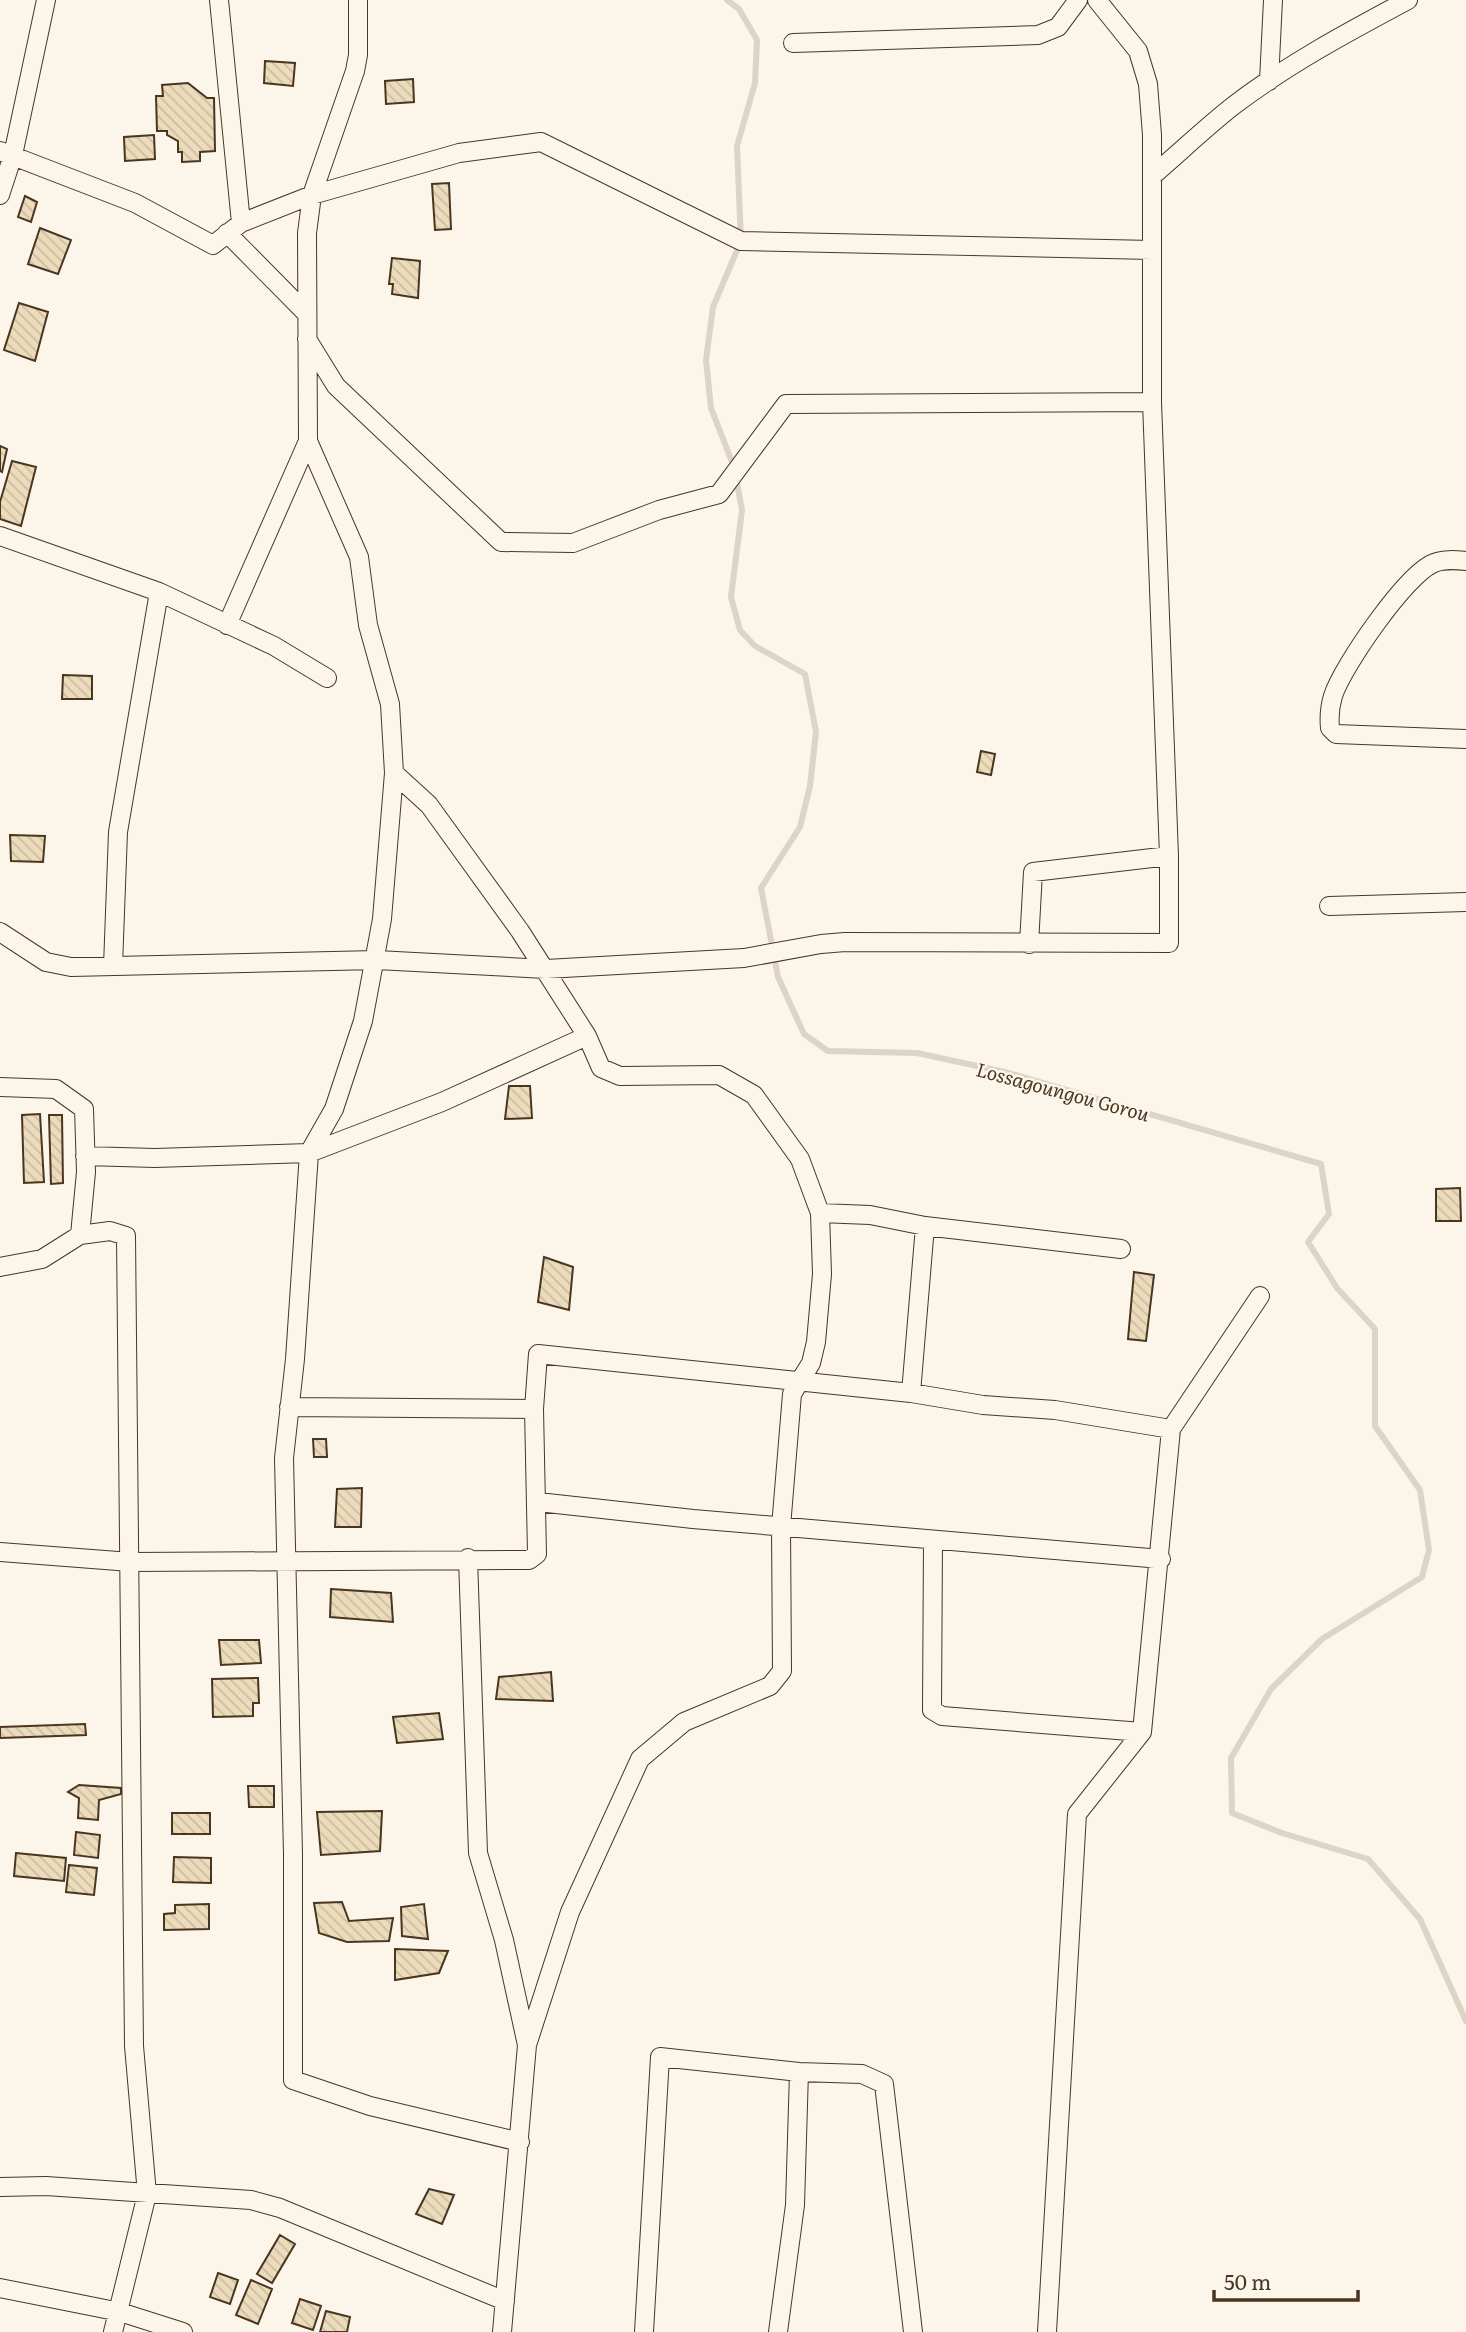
<svg xmlns="http://www.w3.org/2000/svg" width="1466" height="2332" font-family="Literata,serif">
<defs>
<pattern id="building-back-hatch" width="6" height="6" patternUnits="userSpaceOnUse" patternTransform="scale(1.75)"><rect width="6" height="6" fill="#ecdcbc"/><path d="M-1 5l2 2M0 0l6 6M5-1l2 2" fill="none" stroke="#ccbda1"/></pattern>
</defs>
<rect width="100%" height="100%" fill="#fbf6e9"/>
<g fill="none" stroke-linecap="round" stroke-linejoin="round">
<path stroke="#dcd4c6" stroke-width="6" d="M727 0 739 9 757 40 755 83 737 146 741 241 713 307 706 360 711 408 734 467
M736 478 742 510 731 597 740 630 755 646 805 674 816 732 810 786 800 827 761 888 778 977 804 1034 828 1051 917 1053 1005 1072 1321 1164 1329 1214 1308 1242 1337 1288 1375 1329V1426L1420 1490 1429 1550 1422 1577 1322 1639 1271 1689 1231 1758 1232 1813 1282 1833 1368 1859 1420 1919 1466 2021"/>
</g>
<path fill="url(#building-back-hatch)" stroke="#4a3520" stroke-width="2" d="M265 61 295 63 293 86 264 83Z
M413 79 414 102 386 104 385 81Z
M188 83 207 98H214L215 151 200 152V161L182 162V152H178V141L167 135V131H157L156 96H163L162 85Z
M154 135 155 159 125 161 124 137Z
M449 183 451 229 435 230 432 184Z
M25 196 37 202 31 222 18 217Z
M40 228 71 240 58 274 28 264Z
M392 258 420 261 418 298 392 294 393 284H389Z
M19 303 48 312 35 361 4 350Z
M0 446 7 449 2 472 0 471Z
M12 461 36 467 21 526 0 519V502Z
M63 675 92 676V699H62Z
M981 751 995 754 991 775 977 772Z
M10 835 45 836 43 862 11 861Z
M509 1086H530L532 1118 505 1119Z
M40 1114 44 1182 24 1183 22 1115Z
M49 1115H62L63 1183 51 1184Z
M1460 1188 1461 1221H1436V1189Z
M544 1257 573 1267 569 1310 538 1302Z
M1134 1272 1154 1275 1146 1341 1128 1339Z
M313 1439H326L327 1457H314Z
M362 1488 361 1527H335L337 1489Z
M331 1589 391 1593 393 1622 330 1617Z
M219 1640H259L261 1663 221 1665Z
M551 1672 553 1701 496 1699 499 1677Z
M258 1678 259 1703H253V1716L213 1717 212 1679Z
M439 1713 443 1739 397 1743 393 1717Z
M85 1724 86 1735 0 1738V1727Z
M79 1785 121 1788V1794L99 1800 98 1820 78 1818 79 1798 68 1792Z
M248 1786H274V1807H249Z
M382 1811 380 1851 321 1855 317 1812Z
M172 1813H210V1834H172Z
M76 1832 100 1835 98 1858 74 1855Z
M16 1853 66 1858 64 1881 14 1876Z
M174 1857 211 1858V1883L173 1882Z
M69 1865 97 1868 94 1895 66 1892Z
M342 1902 349 1921 393 1918 389 1941 347 1942 319 1933 314 1903Z
M209 1904V1929L164 1930V1914L175 1913V1905Z
M424 1904 428 1939 402 1936 401 1907Z
M395 1949 448 1951 439 1973 395 1980Z
M429 2189 454 2195 442 2224 416 2214Z
M280 2235 295 2244 272 2283 257 2274Z
M218 2273 238 2280 230 2304 210 2297Z
M251 2280 272 2289 258 2324 236 2315Z
M300 2299 321 2306 313 2330 292 2323Z
M326 2311 350 2317 347 2332H320Z"/>
<g fill="none" stroke-linecap="round" stroke-linejoin="round">
<g stroke="#4a3520" stroke-width="20">
<path id="minor" d="M219 0 241 223
M358 0V55L355 71 312 195 307 233 308 441 359 557 368 625 390 704 394 773 382 919 363 1021 334 1109 309 1153 295 1359 284 1458 293 1854V2080L370 2106 520 2142
M793 43 1038 35 1058 27 1078 0
M1269 81 1273 0
M0 151 135 203 213 245 241 223 312 195 459 153 541 142 741 241 1152 250
M1152 176C1179 153 1205 128 1233 106 1288 64 1348 32 1408 0
M0 195 13 155 46 0
M227 233 305 312
M307 339 336 386 501 542 573 543 659 510 719 494 786 404 1152 402
M0 536 159 592 274 646 327 678
M1466 561C1455 560 1444 559 1434 563 1407 573 1342 667 1333 696 1330 706 1329 718 1330 728L1336 734 1466 739
M227 625 308 441
M394 773 429 805 520 931 587 1036 601 1068 620 1076 719 1075 754 1095 800 1159 820 1213 822 1274 816 1342 811 1363 792 1394 781 1527 782 1671 770 1686 684 1722 640 1759 570 1912 527 2045
M1329 906 1466 902
M0 932 46 962 71 967 377 960 546 969 744 958 821 944 845 942 1169 943V856L1152 402V135L1148 84 1138 51 1097 0
M1029 944 1033 872 1169 856
M113 966 118 832 159 592
M0 1087 56 1089 84 1109 86 1172 80 1235 42 1259 0 1267
M85 1156 155 1158 309 1153 442 1102 587 1036
M820 1213 870 1215 925 1226 1121 1249
M80 1235 110 1231 126 1236 134 2046 147 2194 113 2332
M911 1393 925 1226
M289 1407 534 1409
M538 1502 693 1519 1161 1559
M933 1540 932 1710 942 1716 1142 1732
M0 1552 131 1562 529 1560 537 1554 534 1409 538 1354 911 1393 983 1405 1055 1410 1171 1429
M468 1558 478 1853 504 1940 527 2045 502 2332
M799 2072 862 2074 884 2084 913 2332
M0 2187 46 2186 251 2200 280 2208 505 2301
M0 2288 120 2312 183 2332
M644 2332 660 2057 799 2072 795 2205 778 2332
M1047 2332 1077 1814 1142 1732 1171 1429 1260 1296"/>
</g>
<use href="#minor" stroke="#fbf6e9" stroke-width="18"/>
</g>
<g text-anchor="middle" dominant-baseline="central" stroke-width="5" stroke-linejoin="round" paint-order="stroke">
<g font-size="19" font-style="italic" fill="#4a3520" stroke="#fbf6e9">
<text transform="translate(1063 1091) rotate(15)">Lossagoungou Gorou</text>
</g>
</g>
<path d="M1214 2290v10h144v-10" fill="none" stroke="#4a3520" stroke-width="3.5"/>
<text x="1224" y="2290" font-size="21" fill="#4a3520" stroke="#fbf6e9" stroke-width="5" paint-order="stroke">50 m</text>
</svg>
